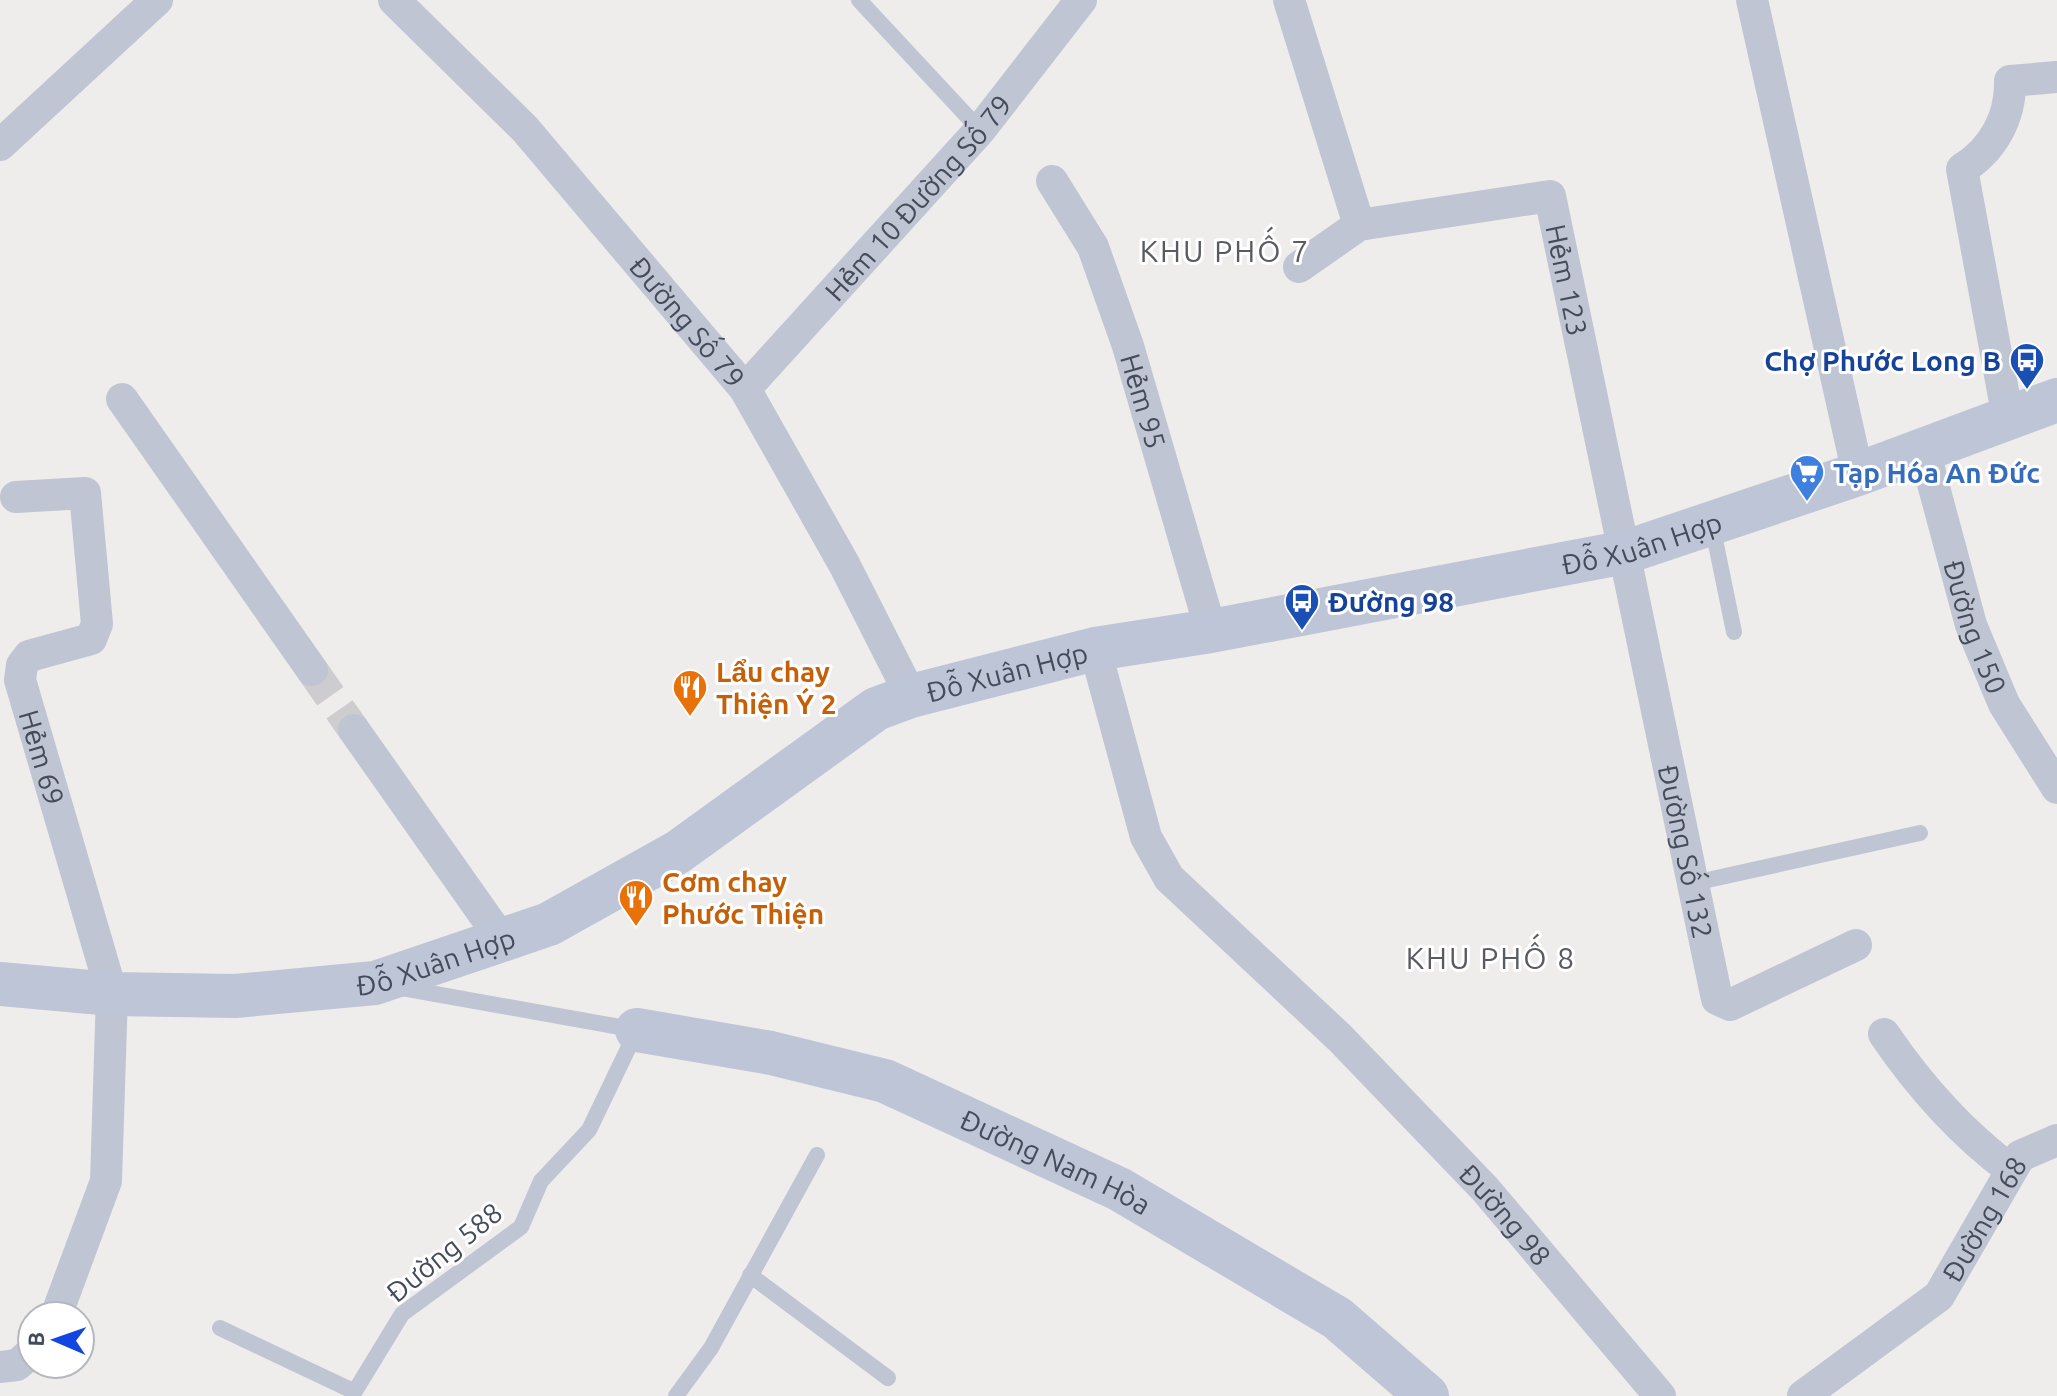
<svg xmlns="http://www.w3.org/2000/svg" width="2057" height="1396" font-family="Ubuntu,sans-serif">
<rect width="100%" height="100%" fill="#efecec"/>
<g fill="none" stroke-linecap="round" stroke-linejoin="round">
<path stroke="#cdcccf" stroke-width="32" stroke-dasharray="32 16" stroke-linecap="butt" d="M312 670 354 730"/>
<path stroke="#bfc5d2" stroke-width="16" d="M859 0 980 130
M1712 525 1734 632
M1694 883 1920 833
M750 1275 888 1378
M220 1328 353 1391
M352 1396 402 1314 521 1227 541 1181 589 1130 637 1030 402 988
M676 1396 711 1348 817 1155"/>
<g stroke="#bfc5d2" stroke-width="32">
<path id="s1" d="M394 0 525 129 745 389 844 564 911 696"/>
<path d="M1289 0 1359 225"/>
<path d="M1752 0 1858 474"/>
<path d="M0 145 157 0"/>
<path id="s2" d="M1052 181 1093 247 1128 346 1211 631"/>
<path id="s3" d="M1299 267 1359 225 1550 196 1717 999 1730 1005 1856 945"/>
<path id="s4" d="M745 389 980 130 1081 0"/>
<path d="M122 399 312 670"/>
<path d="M2008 418 1962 169C1993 150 2011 117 2010 81L2057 77"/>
<path id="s5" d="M1924 450 1971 625 2004 704 2057 788"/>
<path id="s6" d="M16 497 85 493 97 624 91 639 29 656 22 665 20 680 112 994 106 1181 56 1316"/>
<path id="s7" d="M1095 649 1146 837 1169 878 1340 1038 1485 1189 1660 1396"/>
<path d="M354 730 502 940"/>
<path d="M1884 1034C1920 1087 1960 1132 2011 1170"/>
<path d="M0 1367 17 1365 32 1352"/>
<path id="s8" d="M1803 1396 1939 1296 2020 1156 2057 1140"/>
</g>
<g stroke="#bec5d6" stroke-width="44">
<path id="s9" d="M0 984 112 994 235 996 375 983 549 924 678 852 876 709 911 696 1095 649 1211 631 1626 552 1858 474 2057 400"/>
<path id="s10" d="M637 1030 771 1053 885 1081 1119 1189 1337 1318 1427 1396"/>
</g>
</g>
<defs>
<g id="bus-pin" transform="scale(1.8)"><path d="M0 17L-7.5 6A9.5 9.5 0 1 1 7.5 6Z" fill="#1a4fb4" stroke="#fff"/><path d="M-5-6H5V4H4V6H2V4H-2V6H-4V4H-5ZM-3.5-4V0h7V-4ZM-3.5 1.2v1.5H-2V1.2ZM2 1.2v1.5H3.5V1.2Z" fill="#fff"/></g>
<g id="supermarket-pin" transform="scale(1.8)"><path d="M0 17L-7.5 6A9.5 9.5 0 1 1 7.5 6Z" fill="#3f7fe0" stroke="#fff"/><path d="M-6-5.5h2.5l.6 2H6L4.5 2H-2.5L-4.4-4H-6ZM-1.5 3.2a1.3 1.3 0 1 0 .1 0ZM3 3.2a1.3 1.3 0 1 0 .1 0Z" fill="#fff"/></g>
<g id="restaurant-pin" transform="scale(1.8)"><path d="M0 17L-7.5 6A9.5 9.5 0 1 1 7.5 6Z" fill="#e8710a" stroke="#fff"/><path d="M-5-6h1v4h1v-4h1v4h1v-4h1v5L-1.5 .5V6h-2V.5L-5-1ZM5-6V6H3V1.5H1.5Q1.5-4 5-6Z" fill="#fff"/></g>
</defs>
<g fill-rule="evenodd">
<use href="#bus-pin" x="2027" y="360"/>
<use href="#supermarket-pin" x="1807" y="472"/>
<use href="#bus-pin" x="1302" y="601"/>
<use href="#restaurant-pin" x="690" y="687"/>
<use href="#restaurant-pin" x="636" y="897"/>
</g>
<g text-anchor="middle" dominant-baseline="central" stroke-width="6" stroke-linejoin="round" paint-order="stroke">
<g font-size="28" fill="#444b5a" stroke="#fff">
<text stroke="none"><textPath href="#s4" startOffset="258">Hẻm 10 Đường Số 79</textPath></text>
<text stroke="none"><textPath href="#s3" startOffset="352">Hẻm 123</textPath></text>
<text stroke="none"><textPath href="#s1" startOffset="436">Đường Số 79</textPath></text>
<text stroke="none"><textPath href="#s2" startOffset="240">Hẻm 95</textPath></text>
<text stroke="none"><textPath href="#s9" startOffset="1736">Đỗ Xuân Hợp</textPath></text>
<text stroke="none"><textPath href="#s5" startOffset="184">Đường 150</textPath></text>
<text stroke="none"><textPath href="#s9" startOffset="1088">Đỗ Xuân Hợp</textPath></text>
<text stroke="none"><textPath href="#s6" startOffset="388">Hẻm 69</textPath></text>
<text stroke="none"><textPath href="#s3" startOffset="936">Đường Số 132</textPath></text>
<text stroke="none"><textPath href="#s9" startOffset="440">Đỗ Xuân Hợp</textPath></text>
<text stroke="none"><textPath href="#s10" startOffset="442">Đường Nam Hòa</textPath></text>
<text stroke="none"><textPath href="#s7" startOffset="718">Đường 98</textPath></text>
<text stroke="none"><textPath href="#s8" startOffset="258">Đường 168</textPath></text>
<text transform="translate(444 1252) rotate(-39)">Đường 588</text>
</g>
<g font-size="28" font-weight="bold" fill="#164399" stroke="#fff" text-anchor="end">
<text x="2001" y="360">Chợ Phước Long B</text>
<text x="1328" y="601" text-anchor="start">Đường 98</text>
</g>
<g font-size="28" font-weight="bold" fill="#366cbe" stroke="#fff" text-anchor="start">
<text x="1833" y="472">Tạp Hóa An Đức</text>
</g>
<g font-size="28" font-weight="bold" fill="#c56008" stroke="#fff" text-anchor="start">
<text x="716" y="671">Lẩu chay<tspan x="716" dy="32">Thiện Ý 2</tspan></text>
<text x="662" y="881">Cơm chay<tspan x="662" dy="32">Phước Thiện</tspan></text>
</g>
<g font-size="30" letter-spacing="2" fill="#595b61" stroke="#fff">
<text x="1225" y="251">KHU PHỐ 7</text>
<text x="1491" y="958">KHU PHỐ 8</text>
</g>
</g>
<g transform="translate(56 1340) rotate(272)"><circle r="38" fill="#ffffff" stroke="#b4b7bd" stroke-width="2"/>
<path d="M0-6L14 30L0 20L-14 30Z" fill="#1345e2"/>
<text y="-12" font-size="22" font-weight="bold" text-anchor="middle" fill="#444b5a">B</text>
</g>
</svg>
